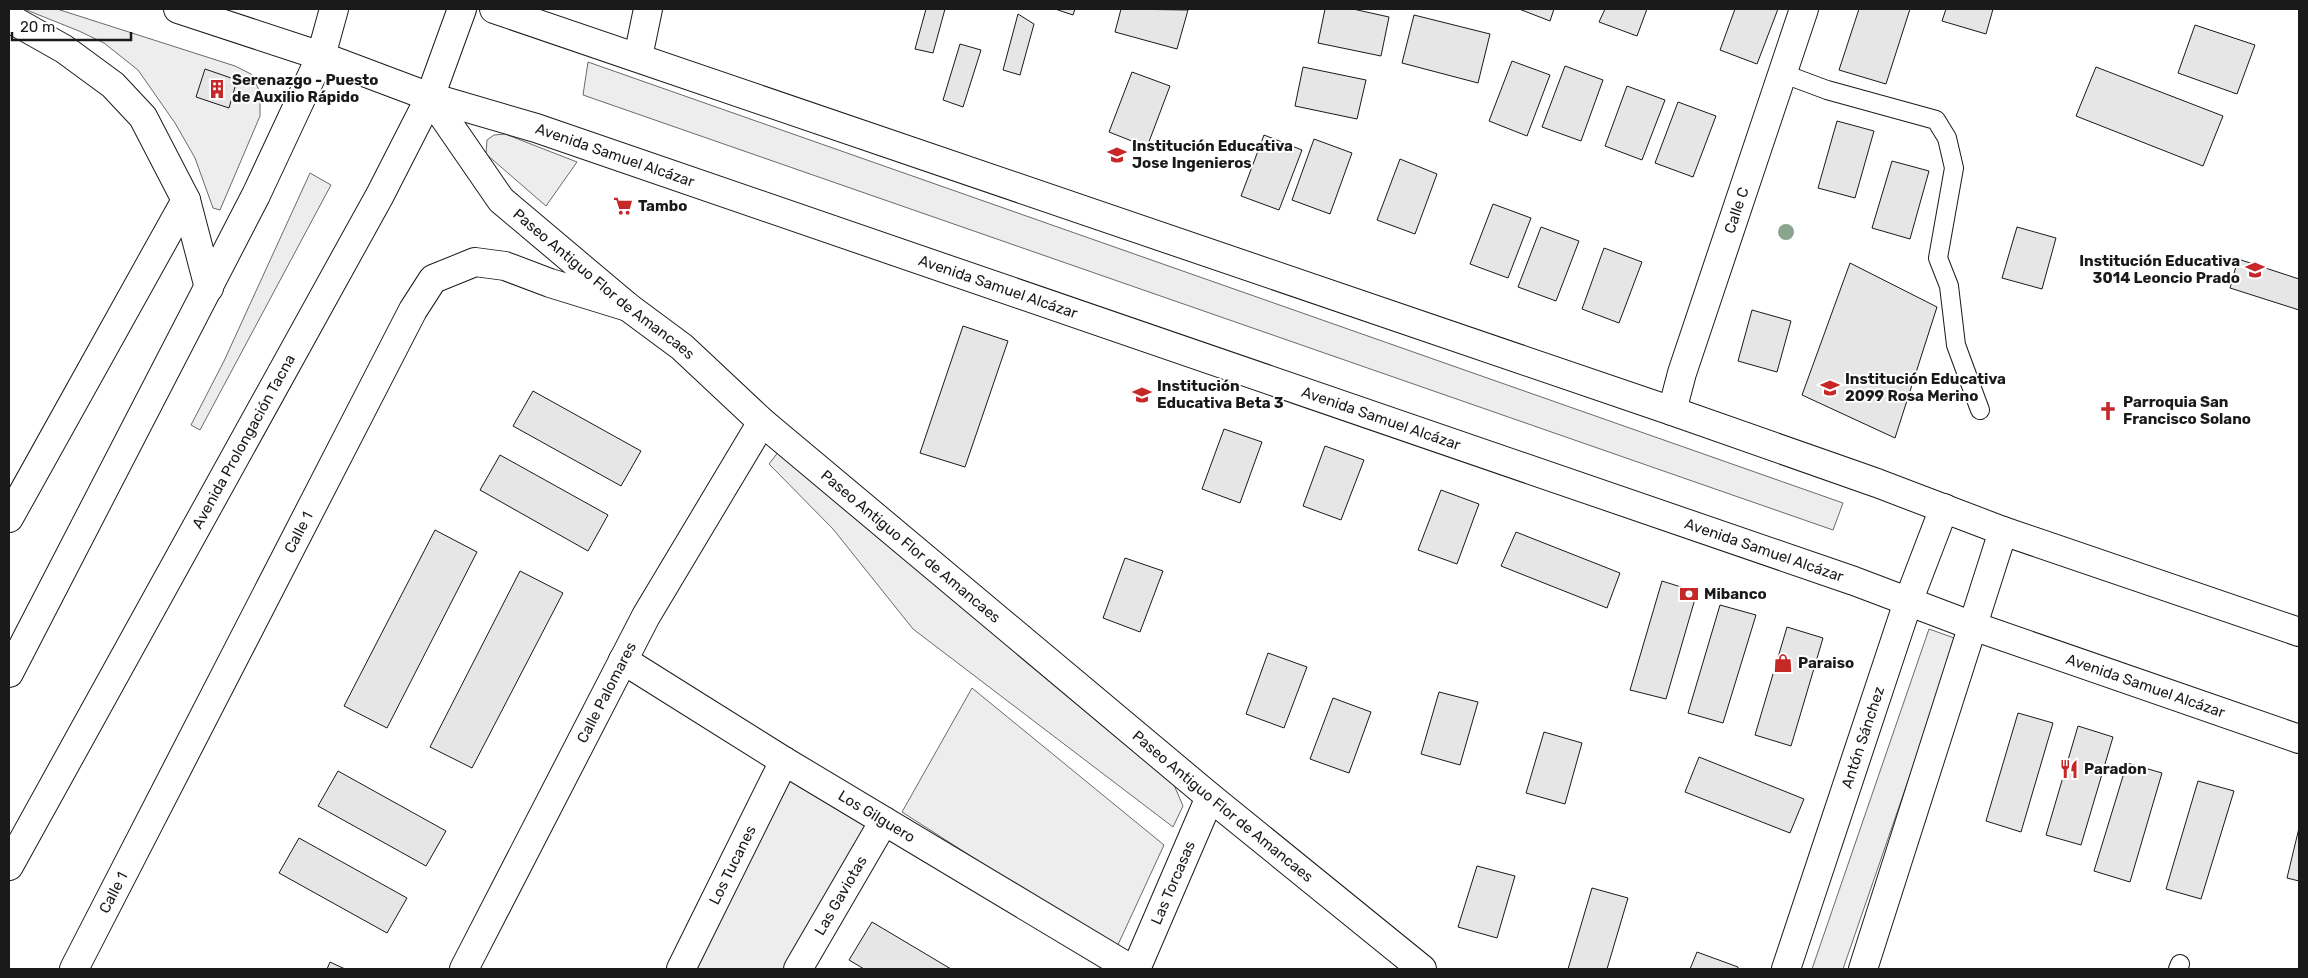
<svg xmlns="http://www.w3.org/2000/svg" width="2308" height="978" font-family="Rubik,sans-serif">
<rect width="100%" height="100%" fill="#fff"/>
<path fill="#ededed" stroke="#6a6a6a" d="M24 9H57L235 66 251 74 260 92V116L220 210 213 208 195 158 175 123 138 70 104 43 79 31Z
M588 62 1843 503 1833 530 583 95Z
M505 134 577 162 546 206 486 154 487 140 494 135Z
M310 173 331 185 200 430 191 425 224 361Z
M779 451 1174 785 1183 806 1173 827 913 629 833 529 769 464Z
M1929 629 1957 639 1843 969H1812Z
M972 688 1164 845 1116 949 902 812Z
M789 777 870 826 785 969H693Z"/>
<path fill="#e6e6e6" stroke="#1a1a1a" d="M926 9H945L933 53 915 49Z
M1055 9H1075L1073 15Z
M1121 9 1188 10 1177 49 1115 32Z
M1325 9H1353L1389 17 1381 56 1318 43Z
M1519 9H1554L1550 21Z
M1605 9H1647L1637 36 1599 22Z
M1735 9H1778L1757 64 1720 50Z
M1859 9H1910L1886 84 1839 70Z
M1946 9H1993L1986 34 1942 21Z
M1018 14 1034 24 1020 75 1003 70Z
M1414 15 1490 34 1478 83 1402 63Z
M2195 25 2255 45 2237 94 2178 73Z
M960 44 981 50 963 107 943 100Z
M1512 61 1550 75 1527 136 1489 121Z
M1565 66 1603 80 1581 141 1542 127Z
M1303 67 1366 80 1357 119 1295 106Z
M2096 67 2223 116 2203 166 2076 116Z
M205 69 237 80 229 108 196 97Z
M1132 72 1170 86 1147 147 1109 132Z
M1627 86 1665 100 1642 160 1605 146Z
M1678 102 1716 116 1693 177 1655 163Z
M1837 121 1874 131 1855 198 1818 188Z
M1264 135 1302 150 1279 210 1241 196Z
M1314 139 1352 153 1330 214 1292 200Z
M1400 159 1437 174 1415 234 1377 220Z
M1892 161 1929 171 1910 239 1872 228Z
M1493 204 1531 218 1508 278 1470 264Z
M1541 227 1579 241 1556 301 1518 287Z
M2017 227 2056 238 2042 289 2002 278Z
M1604 248 1642 262 1619 323 1582 309Z
M2238 259 2299 279V310L2230 288Z
M1850 263 1937 307 1895 438 1802 395Z
M1752 310 1791 321 1777 372 1738 361Z
M963 326 1008 341 965 467 920 453Z
M533 391 641 451 621 486 513 426Z
M1224 429 1262 442 1240 503 1202 489Z
M1325 446 1364 460 1341 520 1303 506Z
M500 455 608 515 588 551 480 490Z
M1441 490 1479 504 1457 564 1418 550Z
M435 530 477 552 387 728 344 706Z
M1516 532 1620 573 1607 608 1501 566Z
M1125 558 1163 571 1140 632 1103 618Z
M520 571 563 593 472 768 430 747Z
M1662 581 1697 592 1666 699 1630 690Z
M1720 605 1756 615 1723 723 1688 713Z
M1787 627 1823 638 1791 746 1755 735Z
M1268 653 1307 667 1284 728 1246 714Z
M1439 692 1478 702 1460 765 1421 754Z
M1333 698 1371 712 1349 773 1310 759Z
M2018 713 2053 723 2021 832 1986 821Z
M2078 726 2113 737 2081 845 2046 835Z
M1544 732 1582 743 1565 804 1526 793Z
M1699 757 1804 799 1790 833 1685 792Z
M2127 763 2162 773 2130 882 2094 871Z
M338 771 446 831 426 866 318 806Z
M2198 781 2234 791 2201 899 2166 889Z
M2299 828V881L2287 878Z
M299 838 407 898 387 933 279 873Z
M1477 866 1515 876 1497 938 1458 927Z
M1592 888 1628 898 1607 969H1568Z
M872 922 951 969H864L849 960Z
M1697 952 1738 967V969H1690Z
M330 962 345 969H327Z"/>
<g fill="none" stroke-linecap="round" stroke-linejoin="round">
<g stroke="#1a1a1a" stroke-width="20">
<path id="lane" d="M1784 74 1827 90 1936 120 1947 138 1954 168 1938 258 1949 286 1956 345 1980 410
M2178 969 2180 964"/>
</g>
<g stroke="#1a1a1a" stroke-width="30">
<g id="street">
<path d="M638 57 648 9"/>
<path id="s1" d="M1672 411 1682 373 1804 9"/>
<path d="M9 518 186 200"/>
<path id="s2" d="M623 660 784 761 1131 969"/>
<path id="s3" d="M74 969 413 310 433 279 475 262 505 266 550 283 628 307"/>
<path id="s4" d="M464 969 646 616 762 422"/>
<path id="s5" d="M681 969 784 761"/>
<path id="s6" d="M798 969 884 821"/>
<path id="s7" d="M1136 969 1210 797"/>
</g>
</g>
<g stroke="#1a1a1a" stroke-width="30">
<g id="secondary">
<path id="s8" d="M178 9 321 56 430 97 536 128 1854 581 1973 626 2299 739"/>
<path d="M494 9 1672 411 1877 483 2003 531 2299 632"/>
<path d="M9 18 64 49 113 85 143 117 186 200 209 288"/>
<path id="s9" d="M430 97 501 200 628 307 682 347 762 422 1210 797 1422 969"/>
<path d="M9 673 256 195 321 56 334 9"/>
<path id="s10" d="M9 866 380 195 430 97 462 9"/>
<path id="s11" d="M1786 969 1908 602 1944 508"/>
<path d="M1863 969 2003 531"/>
</g>
</g>
<use href="#lane" stroke="#fff" stroke-width="18"/>
<use href="#street" stroke="#fff" stroke-width="28"/>
<use href="#secondary" stroke="#fff" stroke-width="28"/>
</g>
<circle fill="#8aa48f" cx="1786" cy="232" r="8"/>
<defs>
<g id="building-bare" transform="scale(1.5)"><path d="M-4-6H4V6H1V3H-1V6H-4ZM-2.5-4.3h1.7v1.8h-1.7ZM.8-4.3h1.7v1.8H.8ZM-2.5-1h1.7V.8h-1.7ZM.8-1h1.7V.8H.8Z" fill="#c62828" stroke="#fff" stroke-width="2.5" paint-order="stroke"/></g>
<g id="school-bare" transform="scale(1.5)"><path d="M0-5L7-2L0 1L-7-2ZM-4 1L0 2.5L4 1V4Q0 6-4 4Z" fill="#c62828" stroke="#fff" stroke-width="2.5" paint-order="stroke"/></g>
<g id="supermarket-bare" transform="scale(1.5)"><path d="M-6-5.5h2.5l.6 2H6L4.5 2H-2.5L-4.4-4H-6ZM-1.5 3.2a1.3 1.3 0 1 0 .1 0ZM3 3.2a1.3 1.3 0 1 0 .1 0Z" fill="#c62828" stroke="#fff" stroke-width="2.5" paint-order="stroke"/></g>
<g id="church-bare" transform="scale(1.5)"><path d="M-1.2-6h2.4v3.5h3.3v2.4h-3.3V6h-2.4V-.1h-3.3v-2.4h3.3Z" fill="#c62828" stroke="#fff" stroke-width="2.5" paint-order="stroke"/></g>
<g id="bank-bare" transform="scale(1.5)"><path d="M-6-4H6V4H-6ZM0-2.3a2.3 2.3 0 1 0 0 4.6a2.3 2.3 0 1 0 0-4.6Z" fill="#c62828" stroke="#fff" stroke-width="2.5" paint-order="stroke"/></g>
<g id="shop-bare" transform="scale(1.5)"><path d="M-5-2.5h2.3a2.7 3.5 0 0 1 5.4 0H5L5.5 6h-11ZM-1.5-2.5h3a1.5 2.3 0 0 0-3 0Z" fill="#c62828" stroke="#fff" stroke-width="2.5" paint-order="stroke"/></g>
<g id="restaurant-bare" transform="scale(1.5)"><path d="M-5-6h1v4h1v-4h1v4h1v-4h1v5L-1.5 .5V6h-2V.5L-5-1ZM5-6V6H3V1.5H1.5Q1.5-4 5-6Z" fill="#c62828" stroke="#fff" stroke-width="2.5" paint-order="stroke"/></g>
</defs>
<g fill-rule="evenodd">
<use href="#building-bare" x="217" y="89"/>
<use href="#school-bare" x="1117" y="155"/>
<use href="#supermarket-bare" x="623" y="206"/>
<use href="#school-bare" x="2255" y="270"/>
<use href="#school-bare" x="1830" y="388"/>
<use href="#school-bare" x="1142" y="395"/>
<use href="#church-bare" x="2108" y="411"/>
<use href="#bank-bare" x="1689" y="594"/>
<use href="#shop-bare" x="1783" y="663"/>
<use href="#restaurant-bare" x="2069" y="769"/>
</g>
<g text-anchor="middle" dominant-baseline="central" stroke-width="4" stroke-linejoin="round" paint-order="stroke">
<g font-size="15" font-weight="bold" fill="#1a1a1a" stroke="#fff" text-anchor="start">
<text x="232" y="80">Serenazgo - Puesto<tspan x="232" dy="17">de Auxilio Rápido</tspan></text>
<text x="1132" y="146">Institución Educativa<tspan x="1132" dy="17">Jose Ingenieros</tspan></text>
<text x="638" y="206">Tambo</text>
<text x="2240" y="261" text-anchor="end">Institución Educativa<tspan x="2240" dy="17">3014 Leoncio Prado</tspan></text>
<text x="1845" y="379">Institución Educativa<tspan x="1845" dy="17">2099 Rosa Merino</tspan></text>
<text x="1157" y="386">Institución<tspan x="1157" dy="17">Educativa Beta 3</tspan></text>
<text x="2123" y="402">Parroquia San<tspan x="2123" dy="17">Francisco Solano</tspan></text>
<text x="1704" y="594">Mibanco</text>
<text x="1798" y="663">Paraiso</text>
<text x="2084" y="769">Paradon</text>
</g>
<g font-size="15" fill="#1a1a1a" stroke="#fff">
<text stroke="none"><textPath href="#s8" startOffset="461">Avenida Samuel Alcázar</textPath></text>
<text stroke="none"><textPath href="#s1" startOffset="211">Calle C</textPath></text>
<text stroke="none"><textPath href="#s9" startOffset="258">Paseo Antiguo Flor de Amancaes</textPath></text>
<text stroke="none"><textPath href="#s8" startOffset="866">Avenida Samuel Alcázar</textPath></text>
<text stroke="none"><textPath href="#s8" startOffset="1271">Avenida Samuel Alcázar</textPath></text>
<text stroke="none"><textPath href="#s10" startOffset="485">Avenida Prolongación Tacna</textPath></text>
<text stroke="none"><textPath href="#s3" startOffset="491">Calle 1</textPath></text>
<text stroke="none"><textPath href="#s9" startOffset="662">Paseo Antiguo Flor de Amancaes</textPath></text>
<text stroke="none"><textPath href="#s8" startOffset="1676">Avenida Samuel Alcázar</textPath></text>
<text stroke="none"><textPath href="#s8" startOffset="2081">Avenida Samuel Alcázar</textPath></text>
<text stroke="none"><textPath href="#s4" startOffset="311">Calle Palomares</textPath></text>
<text stroke="none"><textPath href="#s11" startOffset="244">Antón Sánchez</textPath></text>
<text stroke="none"><textPath href="#s9" startOffset="1068">Paseo Antiguo Flor de Amancaes</textPath></text>
<text stroke="none"><textPath href="#s2" startOffset="298">Los Gilguero</textPath></text>
<text stroke="none"><textPath href="#s5" startOffset="116">Los Tucanes</textPath></text>
<text stroke="none"><textPath href="#s7" startOffset="94">Las Torcasas</textPath></text>
<text stroke="none"><textPath href="#s3" startOffset="86">Calle 1</textPath></text>
<text stroke="none"><textPath href="#s6" startOffset="85">Las Gaviotas</textPath></text>
</g>
</g>
<rect width="2308" height="978" fill="none" stroke="#1a1a1a" stroke-width="20"/>
<path d="M12 32v8h119v-8" fill="none" stroke="#1a1a1a" stroke-width="2.5"/>
<text x="20" y="32" font-size="15" fill="#1a1a1a" stroke="#ffffff" stroke-width="4" paint-order="stroke">20 m</text>
</svg>
